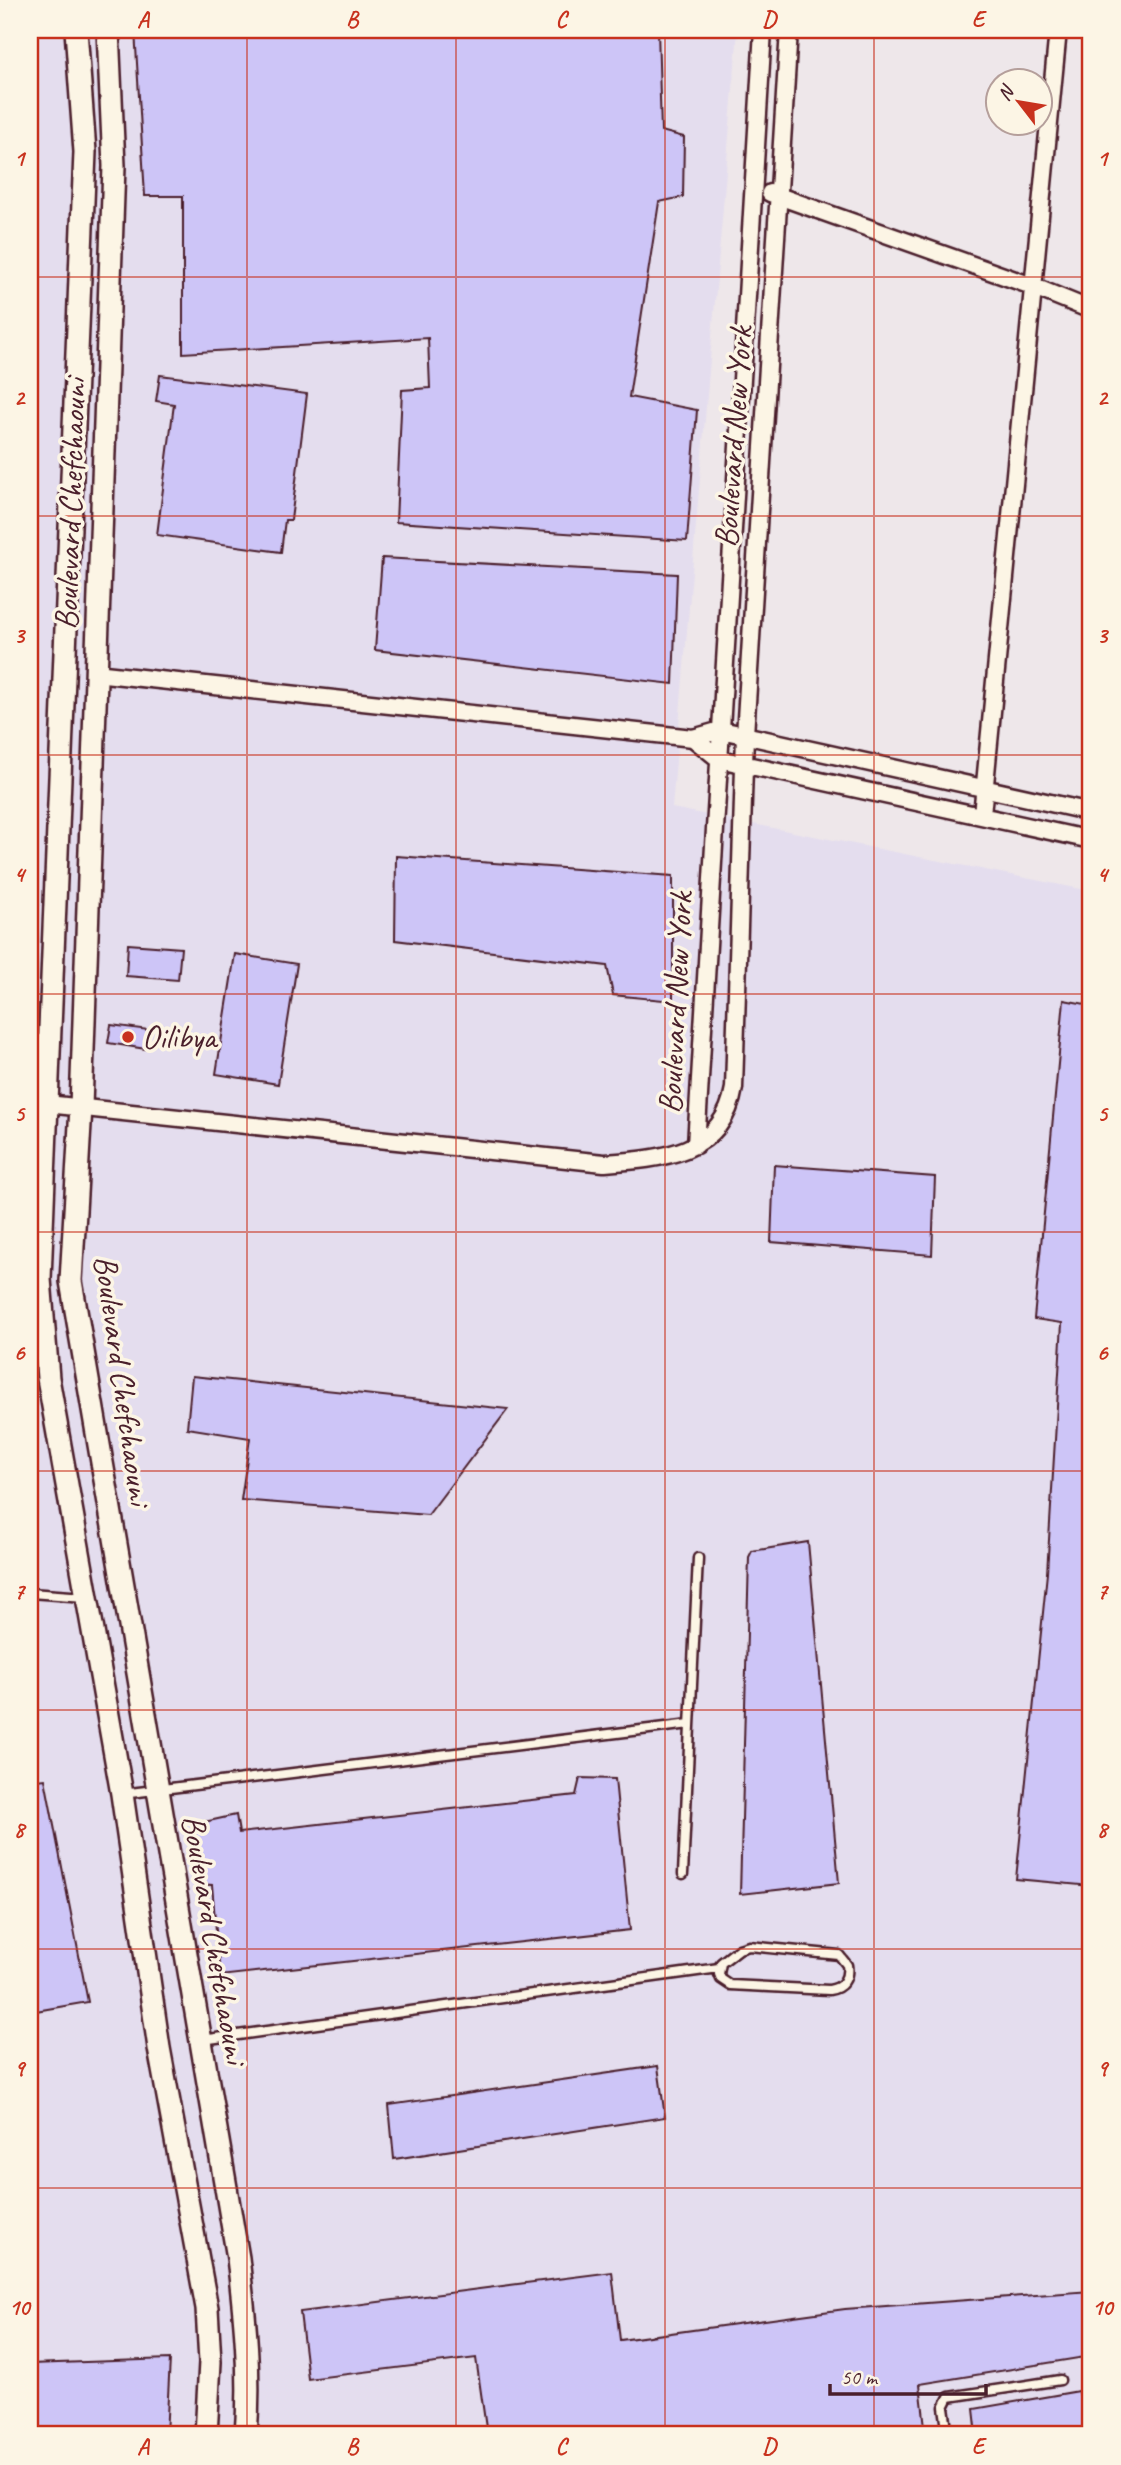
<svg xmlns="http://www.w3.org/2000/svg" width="1121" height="2465" font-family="Caveat,sans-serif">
<rect width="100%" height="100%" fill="#eee7ea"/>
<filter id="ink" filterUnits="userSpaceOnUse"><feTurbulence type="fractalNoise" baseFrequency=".0143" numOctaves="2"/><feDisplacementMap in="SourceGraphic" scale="14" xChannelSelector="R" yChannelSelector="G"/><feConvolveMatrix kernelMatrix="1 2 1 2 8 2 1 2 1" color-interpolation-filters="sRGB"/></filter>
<g filter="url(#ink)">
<path fill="#e4ddee" d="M30 30H738L672 808 1091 891V2435H30Z"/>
<path fill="#cdc5f7" stroke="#4a1f2b" stroke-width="2" d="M135 30H658L661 131 684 137 683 197 659 202 629 397 697 410 687 541 396 522 402 390 430 388 428 338 183 353V196H145Z
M160 375 307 394 291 520H285L281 552 157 535 174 404 156 401Z
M382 558 677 574 673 684 375 650Z
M396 856 673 876V1001L613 995 607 966 395 940Z
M128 944 181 948 178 980 126 976Z
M235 954 297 964 278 1084 216 1074Z
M1064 1000 1091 1005V1886L1016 1879 1047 1573 1062 1323 1034 1319Z
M111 1025 149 1030 146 1049 108 1043Z
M774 1165 935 1177 932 1255 771 1242Z
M192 1376 508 1409 428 1515 241 1500 250 1438 187 1428Z
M808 1542 839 1883 740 1894 749 1557 752 1551Z
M580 1778 615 1779 630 1930 220 1976 212 1885 196 1884 195 1824 236 1815 239 1833 576 1795Z
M45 1779 88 2002 30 2012V1781Z
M658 2066 665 2117 394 2159 389 2105Z
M612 2272 620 2340 845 2309 1091 2291V2356L920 2384 926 2435H487L476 2358 308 2379 300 2312Z
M170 2359 166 2435H30V2364Z
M1079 2391 1087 2435H977L974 2409Z"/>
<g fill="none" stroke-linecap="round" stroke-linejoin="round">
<g stroke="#4a1f2b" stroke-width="13">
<path id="service" d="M30 1593 85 1597
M122 1794 690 1724
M683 1874 698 1558
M749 1946 839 1955 847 1965C849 1978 843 1988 829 1990L730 1985 721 1979 719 1974 721 1963 739 1949Z
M202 2040 719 1968
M948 2435 944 2407 949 2397 1060 2380"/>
</g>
<g stroke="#4a1f2b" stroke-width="21">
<path id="minor" d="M770 193 1032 286 1091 310
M95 673 693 738 721 730 1091 812
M693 738 719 759 1091 840
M982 815 1058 30
M47 1104 604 1163C660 1159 723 1155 734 1088L745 735 789 30
M696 1145 763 30"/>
</g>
<g stroke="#4a1f2b" stroke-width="26">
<path id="tertiary" d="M76 30 85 152 40 1279 48 1378 122 1794 159 2048 207 2308 210 2362 206 2435
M108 30 114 166 81 1107 71 1281 238 2258C245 2317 251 2376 246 2435"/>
</g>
<use href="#service" stroke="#fcf5e5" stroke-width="8"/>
<use href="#minor" stroke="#fcf5e5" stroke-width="16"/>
<use href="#tertiary" stroke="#fcf5e5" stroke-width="21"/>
</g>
</g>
<path fill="none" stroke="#c8321e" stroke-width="2" stroke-opacity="0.55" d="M247 30V2435M456 30V2435M665 30V2435M874 30V2435M30 277H1091M30 516H1091M30 755H1091M30 994H1091M30 1232H1091M30 1471H1091M30 1710H1091M30 1949H1091M30 2188H1091"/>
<circle fill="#c8321e" stroke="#fcf5e5" stroke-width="2.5" cx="128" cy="1037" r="7"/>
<g text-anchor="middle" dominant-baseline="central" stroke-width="7" stroke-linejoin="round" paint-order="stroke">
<g font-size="33" fill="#4a1f2b" stroke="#fcf5e5">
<text transform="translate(733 437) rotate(-86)">Boulevard New York</text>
<text transform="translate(70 504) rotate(-88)">Boulevard Chefchaouni</text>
<text transform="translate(675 1003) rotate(-87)">Boulevard New York</text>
<text transform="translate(123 1380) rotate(82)">Boulevard Chefchaouni</text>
<text transform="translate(215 1939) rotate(80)">Boulevard Chefchaouni</text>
</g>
<g font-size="33" fill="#4a1f2b" stroke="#fcf5e5" text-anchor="start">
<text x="142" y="1037">Oilibya</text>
</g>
</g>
<rect width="1121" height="2465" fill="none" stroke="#fcf5e5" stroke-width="77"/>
<g transform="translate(1019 102) rotate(301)"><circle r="33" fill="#fcf5e5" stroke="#b59f9b" stroke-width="2"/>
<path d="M0-5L12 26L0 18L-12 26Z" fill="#c8321e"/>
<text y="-10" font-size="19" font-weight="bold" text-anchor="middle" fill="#4a1f2b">N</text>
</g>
<path d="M830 2384v10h156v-10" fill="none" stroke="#4a1f2b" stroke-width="3.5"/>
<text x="841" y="2384" font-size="21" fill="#4a1f2b" stroke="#fcf5e5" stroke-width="5" paint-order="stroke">50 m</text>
<rect x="38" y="38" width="1044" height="2388" fill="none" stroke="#c8321e" stroke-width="2.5"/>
<g font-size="23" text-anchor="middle" font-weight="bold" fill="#c8321e">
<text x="143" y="27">A</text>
<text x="352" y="27">B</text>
<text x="561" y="27">C</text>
<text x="769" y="27">D</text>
<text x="978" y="27">E</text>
<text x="19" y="166">1</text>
<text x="1102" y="166">1</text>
<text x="19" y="405">2</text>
<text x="1102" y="405">2</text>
<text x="19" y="643">3</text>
<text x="1102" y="643">3</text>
<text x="19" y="882">4</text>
<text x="1102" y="882">4</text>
<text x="19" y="1121">5</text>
<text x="1102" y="1121">5</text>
<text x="19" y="1360">6</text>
<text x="1102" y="1360">6</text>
<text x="19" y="1599">7</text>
<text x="1102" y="1599">7</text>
<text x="19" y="1837">8</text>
<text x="1102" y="1837">8</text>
<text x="19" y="2076">9</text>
<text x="1102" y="2076">9</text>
<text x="19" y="2315">10</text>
<text x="1102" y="2315">10</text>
<text x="143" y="2454">A</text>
<text x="352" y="2454">B</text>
<text x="561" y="2454">C</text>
<text x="769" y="2454">D</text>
<text x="978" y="2454">E</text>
</g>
</svg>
